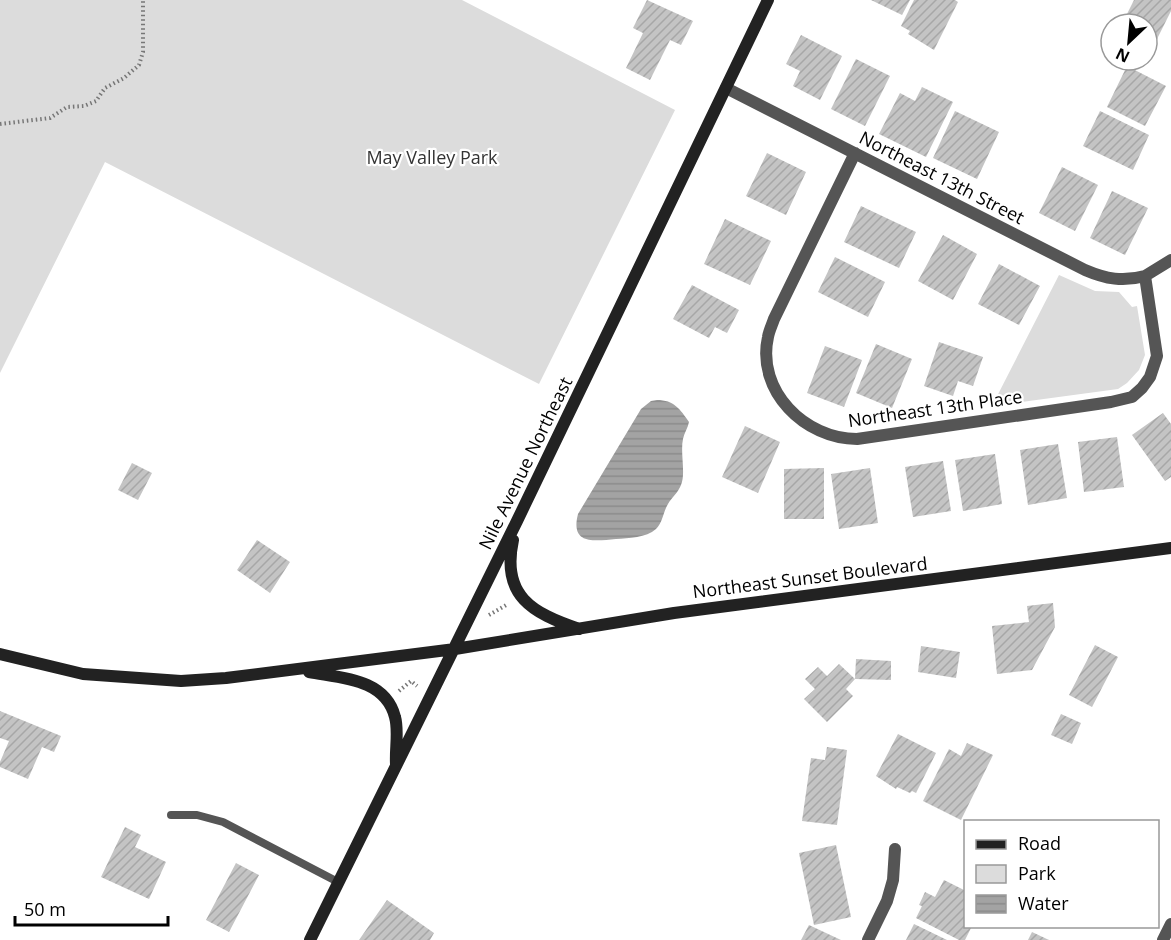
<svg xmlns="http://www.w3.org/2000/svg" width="1171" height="940" font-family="'Open Sans',sans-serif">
<defs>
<pattern id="water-rules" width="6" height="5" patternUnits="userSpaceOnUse" patternTransform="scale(1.5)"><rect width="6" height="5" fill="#a3a3a3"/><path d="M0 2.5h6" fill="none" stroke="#8b8b8b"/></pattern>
<pattern id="building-hatch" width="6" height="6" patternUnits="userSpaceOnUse" patternTransform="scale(1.5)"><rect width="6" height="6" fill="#c4c4c4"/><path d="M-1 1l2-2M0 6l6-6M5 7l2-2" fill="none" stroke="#a7a7a7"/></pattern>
</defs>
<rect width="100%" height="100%" fill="#fff"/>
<path fill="#dcdcdc" d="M0 0H462L675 110 539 384 105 162 0 373Z
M1059 275 1095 291 1119 292 1132 307 1137 306 1145 355 1139 370 1127 383 1118 389 992 406Z"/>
<path fill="url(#water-rules)" d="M657 400C674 400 680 409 689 422 688 428 684 433 683 439 680 453 686 473 681 485 678 493 671 498 668 504 663 512 663 522 656 529 646 538 629 538 616 539 594 541 570 545 578 514L641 409 651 401Z"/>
<path fill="url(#building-hatch)" d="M647 0 693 21 681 45 670 40 650 80 626 68 643 33 633 28Z
M871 0H910L902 15Z
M914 0H955L958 2 934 50 908 34 910 31 901 26Z
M1134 0H1171V11L1156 41 1147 37V24H1122Z
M801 35 842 56 820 100 793 86 800 71 786 64Z
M856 59 890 76 865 126 831 109Z
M1127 66 1166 86 1145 126 1107 107Z
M922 87 953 102 926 157 879 134 900 93 915 101Z
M955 111 999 132 977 179 933 158Z
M1100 111 1149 135 1133 170 1083 146Z
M767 153 806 172 786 215 746 196Z
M1062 167 1098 185 1075 231 1039 213Z
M1112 191 1148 208 1125 255 1090 238Z
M861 206 916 232 899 268 844 242Z
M725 219 771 241 750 285 704 264Z
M943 235 977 254 953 300 918 281Z
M835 257 885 282 868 317 818 292Z
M999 264 1040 286 1019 325 978 304Z
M692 285 739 310 727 333 715 327 709 338 673 319Z
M939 342 983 357 973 386 958 381 953 396 924 386Z
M876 344 912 359 892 408 856 393Z
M825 346 862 360 844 407 807 393Z
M1163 413 1171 424V477L1165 481 1132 435Z
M745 426 780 442 758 493 722 477Z
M1117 437 1124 487 1084 492 1078 442Z
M1058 444 1067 498 1028 505 1020 450Z
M995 454 1002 504 963 511 955 460Z
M943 461 951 511 913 517 905 467Z
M132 463 152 473 138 500 118 490Z
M824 468V519H784V469Z
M870 468 878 523 839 529 831 474Z
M257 540 290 562 270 593 237 570Z
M1053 603 1055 627 1032 670 997 674 992 626 1029 622 1027 606Z
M1095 645 1118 657 1092 707 1069 695Z
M921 646 960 652 956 678 918 672Z
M856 659 891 661V680L855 679Z
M839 664 855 679 846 689 853 696 827 722 804 699 815 689 805 679 818 667 827 676Z
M0 711 61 736 54 752 42 747 28 779 0 767V762L9 741 0 738Z
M1061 714 1081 723 1072 744 1051 735Z
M898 734 936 753 916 793 912 791 910 793 897 787 896 789 876 776Z
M967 743 993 755 961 820 923 801 949 749 961 756Z
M827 747 847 750 837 825 802 821 811 758 825 760Z
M125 827 141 835 135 847 166 862 149 899 101 877Z
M836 845 851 917 814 925 799 853Z
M236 863 259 875 229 932 206 920Z
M944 880 966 891V926H972L965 940H959L916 918 922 906 919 905 925 892 935 897Z
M387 900 434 933 430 940H359Z
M914 924 947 940H906Z
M809 925 841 940H801Z
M1032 932 1049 940H1028Z"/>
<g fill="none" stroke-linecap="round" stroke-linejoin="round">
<path stroke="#777" stroke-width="4" stroke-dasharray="1.5 3" stroke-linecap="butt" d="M0 124 50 118 67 107 84 106 96 101 105 88 124 78 139 65 143 52V0
M489 615 508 604
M399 691 411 681 417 686"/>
<path stroke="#555" stroke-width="8" d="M171 815H197L223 822 338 882"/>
<path stroke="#555" stroke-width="12" d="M726 88 1085 270C1106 279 1123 282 1145 276
M855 153 774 319C772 325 769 331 768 337 756 391 805 439 857 439L1111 402 1132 397 1142 388 1150 377 1157 356 1145 276 1171 260
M868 940 887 901 893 880 895 849
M1163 940 1171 924"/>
<path stroke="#222" stroke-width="12" d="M513 540C501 596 532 613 579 629
M0 654 83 674 181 681 226 678 455 649 674 613 1171 548
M309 672C340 678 385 678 395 717 399 731 395 749 396 764
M310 940 517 521 768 0"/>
</g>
<g text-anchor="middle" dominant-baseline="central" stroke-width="4.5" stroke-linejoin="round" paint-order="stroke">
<g font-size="18" fill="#333" stroke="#fff">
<text x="432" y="157">May Valley Park</text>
</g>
<g font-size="18" fill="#000" stroke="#fff">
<text transform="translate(942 177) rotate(27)">Northeast 13th Street</text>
<text transform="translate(935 408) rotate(-8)">Northeast 13th Place</text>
<text transform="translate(525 463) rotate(-64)">Nile Avenue Northeast</text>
<text transform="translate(810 577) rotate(-7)">Northeast Sunset Boulevard</text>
</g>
</g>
<rect x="964" y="820" width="195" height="108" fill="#ffffff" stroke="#999999" stroke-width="1.5"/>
<rect x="976" y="840" width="30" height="9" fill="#222222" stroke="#999999" stroke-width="1.5"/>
<text x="1018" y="850" font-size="18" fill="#000000">Road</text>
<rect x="976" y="865" width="30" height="18" fill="#dcdcdc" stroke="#999999" stroke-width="1.5"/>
<text x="1018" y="880" font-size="18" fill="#000000">Park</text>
<rect x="976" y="895" width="30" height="18" fill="url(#water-rules)" stroke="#999999" stroke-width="1.5"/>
<text x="1018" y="910" font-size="18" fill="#000000">Water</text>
<g transform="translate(1129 42) rotate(206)"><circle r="28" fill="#ffffff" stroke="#999999" stroke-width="1.5"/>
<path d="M0-4.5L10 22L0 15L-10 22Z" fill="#000000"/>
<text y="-9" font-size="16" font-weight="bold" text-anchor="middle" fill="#000000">N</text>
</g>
<path d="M15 916v9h153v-9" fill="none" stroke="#000000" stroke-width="3"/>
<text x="24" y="916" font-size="18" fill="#000000" stroke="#ffffff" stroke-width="4.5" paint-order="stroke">50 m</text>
</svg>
